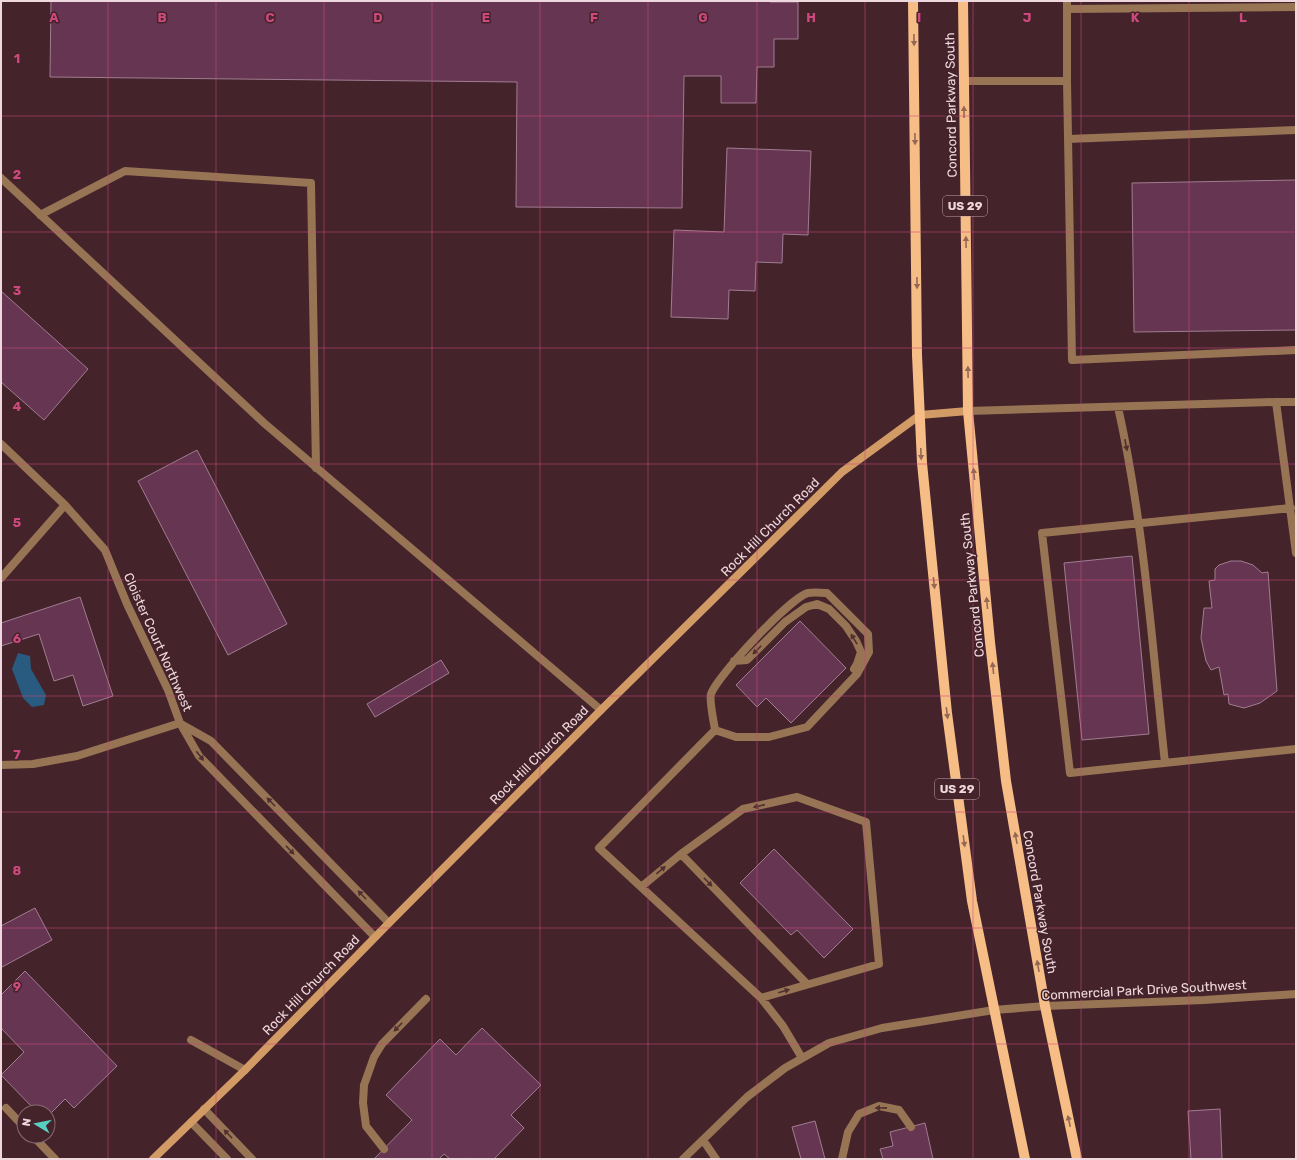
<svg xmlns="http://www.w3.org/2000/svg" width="1297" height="1160" font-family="Rubik,sans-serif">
<rect width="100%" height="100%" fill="#44232b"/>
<path fill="#295a7f" d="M18 653 30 656 31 669 46 695 44 705 32 707 23 698 12 669Z"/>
<path fill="#663552" stroke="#a07d91" d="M51 1H770V2H798V39H774V67H757L756 103H721V76H684L682 208 516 207 517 82 50 77Z
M727 148 811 151 808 235 783 234 782 263 756 262 755 291 729 290 728 319 671 317 674 230 724 232Z
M1296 180V330L1134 332 1132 183Z
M1 291 88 369 44 420 1 382Z
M197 450 287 624 228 655 138 481Z
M1132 556 1149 734 1082 740 1064 563Z
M1231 561H1241L1253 565 1262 573 1268 572 1277 691 1260 703 1244 708 1229 704 1228 694 1224 695 1219 667 1211 670 1206 661 1201 638 1204 608H1212L1209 581 1215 580V569L1219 565Z
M80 597 113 696 83 706 73 675 54 681 39 634 1 646V623Z
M800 621 846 668 791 723 766 698 757 707 736 685Z
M441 660 449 673 375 717 367 704Z
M774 849 853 929 824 958 797 930 791 935 740 883Z
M35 908 52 940 2 967 1 965V926Z
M25 971 117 1066 74 1108 65 1099 48 1116V1112H37L1 1075 24 1052 1 1028V995Z
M482 1028 541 1085 511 1115 524 1128 494 1159H467L466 1158 464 1159H450L444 1154 439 1159H374L412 1120 386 1095 440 1039 456 1055Z
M1220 1109 1222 1159H1191L1188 1111Z
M815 1121 825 1159H801L792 1127Z
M925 1123 933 1159H883L880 1149 893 1146 890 1132Z"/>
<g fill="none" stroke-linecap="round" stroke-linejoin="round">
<path stroke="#977454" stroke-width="8" d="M1067 1V81
M1067 9 1296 7
M963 81H1067L1072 360 1296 350
M1068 139 1296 130
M1 178 264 423 601 710
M40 215 125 171 311 183 316 468
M1276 402H1296
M1118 407C1144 524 1152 644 1165 763
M968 411 1276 402 1296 553
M1291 508 1042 533 1070 773 1296 749
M734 661 747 660 785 622 806 607 817 604 829 609 846 626 856 641 861 652 857 664 854 669
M715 730C714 723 709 700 711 694 717 676 791 597 808 593 814 592 821 593 827 593L868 634 869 652 857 674 807 727 769 737H736L715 730 599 848 761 998 783 1026 802 1058
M681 854 807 984
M641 887 681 854 743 809 797 797 866 822 879 964 761 998
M191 1040 245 1070
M6 1108 24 1127
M204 1109 252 1159
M191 1122 227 1159
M33 1136 55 1159
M703 1140 716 1159
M384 1149 366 1126 363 1103 364 1085 374 1057 382 1044 426 999
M683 1159 747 1097 785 1068 829 1043 882 1028 994 1010 1045 1006 1204 1000 1296 994
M842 1159 848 1132 859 1114 879 1106 899 1110 911 1127"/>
<path stroke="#977454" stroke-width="8" d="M1 444 65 505 105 550 127 604 168 690 180 723 199 756 375 937
M1 578 65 505
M181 724 211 741 389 923
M1 765 33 764 77 756 180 723"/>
<path stroke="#d29b66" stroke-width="8" d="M153 1159 245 1070 389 923 601 710 842 472 920 415 968 411"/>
<path stroke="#f6bd87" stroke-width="10" d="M913 1 917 355 922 463 947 713 972 901 1025 1159
M963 1 968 411 990 642 1006 781 1045 1006 1077 1159"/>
</g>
<defs><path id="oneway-solid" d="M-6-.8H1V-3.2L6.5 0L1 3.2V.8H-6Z"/></defs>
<g fill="#946854">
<use href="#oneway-solid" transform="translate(914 40) rotate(89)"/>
<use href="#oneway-solid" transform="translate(964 112) rotate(-91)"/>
<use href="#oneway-solid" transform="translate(915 139) rotate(89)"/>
<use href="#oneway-solid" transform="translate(966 242) rotate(-91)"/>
<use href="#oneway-solid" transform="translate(917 283) rotate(89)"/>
<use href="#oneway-solid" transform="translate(968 372) rotate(-91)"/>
<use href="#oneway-solid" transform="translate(921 454) rotate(88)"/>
<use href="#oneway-solid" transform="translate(974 474) rotate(-95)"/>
<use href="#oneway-solid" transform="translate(934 583) rotate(84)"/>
<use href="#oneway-solid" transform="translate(987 603) rotate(-95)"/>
<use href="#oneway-solid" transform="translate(993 668) rotate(-96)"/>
<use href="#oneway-solid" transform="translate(947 713) rotate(83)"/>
<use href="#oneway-solid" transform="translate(1016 838) rotate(-100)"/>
<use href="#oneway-solid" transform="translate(964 841) rotate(82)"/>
<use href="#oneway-solid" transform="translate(1038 966) rotate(-100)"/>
<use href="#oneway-solid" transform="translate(1069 1121) rotate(-102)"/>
</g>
<g fill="#502f31">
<use href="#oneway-solid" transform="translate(1126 445) rotate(79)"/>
<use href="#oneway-solid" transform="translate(854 639) rotate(-121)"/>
<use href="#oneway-solid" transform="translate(757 650) rotate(135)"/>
<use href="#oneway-solid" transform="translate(200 756) rotate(52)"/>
<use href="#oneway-solid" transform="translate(271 802) rotate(-134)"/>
<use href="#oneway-solid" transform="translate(759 806) rotate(167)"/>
<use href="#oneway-solid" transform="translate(290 850) rotate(46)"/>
<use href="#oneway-solid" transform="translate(661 870) rotate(-40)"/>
<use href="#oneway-solid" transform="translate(708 882) rotate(46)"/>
<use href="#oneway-solid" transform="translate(362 895) rotate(-134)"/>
<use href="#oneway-solid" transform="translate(784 991) rotate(-16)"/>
<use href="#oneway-solid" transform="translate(398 1027) rotate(134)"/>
<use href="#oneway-solid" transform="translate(881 1108) rotate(179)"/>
<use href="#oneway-solid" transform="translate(228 1134) rotate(-134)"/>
</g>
<path fill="none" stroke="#cd487c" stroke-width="1" stroke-opacity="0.55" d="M108 1V1159M216 1V1159M324 1V1159M432 1V1159M540 1V1159M648 1V1159M757 1V1159M865 1V1159M973 1V1159M1081 1V1159M1189 1V1159M1 116H1296M1 232H1296M1 348H1296M1 464H1296M1 580H1296M1 696H1296M1 812H1296M1 928H1296M1 1044H1296"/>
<g text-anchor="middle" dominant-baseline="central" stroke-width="3" stroke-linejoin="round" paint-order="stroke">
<g fill="#44232b" stroke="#bca2a8" stroke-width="1">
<rect x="943" y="196" width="44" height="20" rx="3"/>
<rect x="935" y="779" width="44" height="20" rx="3"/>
</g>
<g font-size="12" font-weight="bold" fill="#efd8dd">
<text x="965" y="206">US 29</text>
<text x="957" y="789">US 29</text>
</g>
<g font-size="13" fill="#efd8dd" stroke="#44232b">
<text transform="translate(951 105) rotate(-91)">Concord Parkway South</text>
<text transform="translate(770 527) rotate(-45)">Rock Hill Church Road</text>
<text transform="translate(972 585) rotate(-96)">Concord Parkway South</text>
<text transform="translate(158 642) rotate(66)">Cloister Court Northwest</text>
<text transform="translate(539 755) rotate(-45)">Rock Hill Church Road</text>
<text transform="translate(1040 902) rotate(80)">Concord Parkway South</text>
<text transform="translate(311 985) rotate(-46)">Rock Hill Church Road</text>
<text transform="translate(1144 990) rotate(-3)">Commercial Park Drive Southwest</text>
</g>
</g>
<g font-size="13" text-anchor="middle" font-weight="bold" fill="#cd487c" stroke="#44232b" stroke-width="3" stroke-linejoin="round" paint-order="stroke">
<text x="54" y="22">A</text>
<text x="162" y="22">B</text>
<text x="270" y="22">C</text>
<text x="378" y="22">D</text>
<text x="486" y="22">E</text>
<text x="594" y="22">F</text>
<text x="703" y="22">G</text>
<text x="811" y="22">H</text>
<text x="919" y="22">I</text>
<text x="1027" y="22">J</text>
<text x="1135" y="22">K</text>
<text x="1243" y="22">L</text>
<text x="17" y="63">1</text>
<text x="17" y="179">2</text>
<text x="17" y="295">3</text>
<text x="17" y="411">4</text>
<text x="17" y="527">5</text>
<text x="17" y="643">6</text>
<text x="17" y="759">7</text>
<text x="17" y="875">8</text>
<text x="17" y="991">9</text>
</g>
<rect width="1297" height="1160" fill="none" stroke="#efd8dd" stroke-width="4"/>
<g transform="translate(36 1124) rotate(280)"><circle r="19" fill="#44232b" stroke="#886b72"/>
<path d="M0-3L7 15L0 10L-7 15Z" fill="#58cec0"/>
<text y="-6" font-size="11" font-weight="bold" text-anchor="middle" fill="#efd8dd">N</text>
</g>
</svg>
